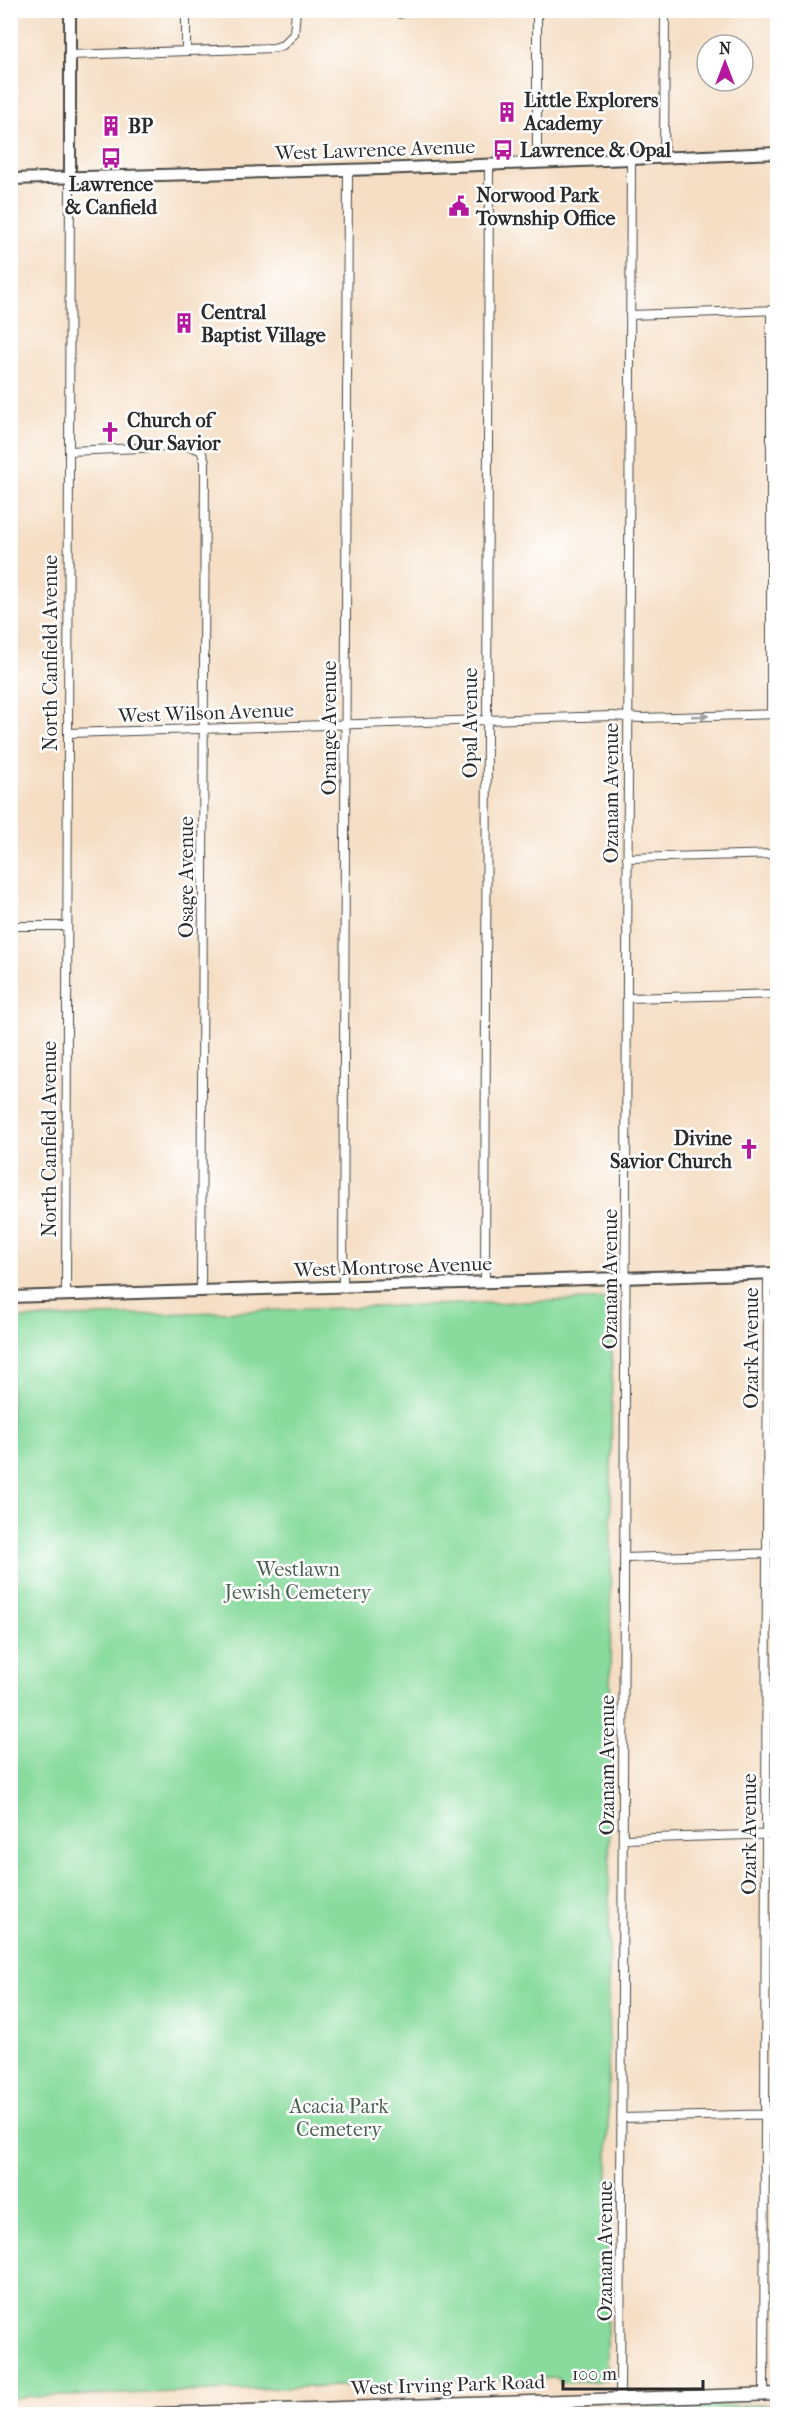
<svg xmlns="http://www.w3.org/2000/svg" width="788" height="2425" font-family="'IM FELL French Canon',serif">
<rect width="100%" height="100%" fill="#fff"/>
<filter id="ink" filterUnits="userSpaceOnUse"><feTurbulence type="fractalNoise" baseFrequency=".0167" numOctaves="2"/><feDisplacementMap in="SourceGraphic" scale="12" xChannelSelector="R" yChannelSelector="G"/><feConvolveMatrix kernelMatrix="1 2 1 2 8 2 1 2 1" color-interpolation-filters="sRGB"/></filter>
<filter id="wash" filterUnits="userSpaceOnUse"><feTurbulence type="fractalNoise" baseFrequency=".008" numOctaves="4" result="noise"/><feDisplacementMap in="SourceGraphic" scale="24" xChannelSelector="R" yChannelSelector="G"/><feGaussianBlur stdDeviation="1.35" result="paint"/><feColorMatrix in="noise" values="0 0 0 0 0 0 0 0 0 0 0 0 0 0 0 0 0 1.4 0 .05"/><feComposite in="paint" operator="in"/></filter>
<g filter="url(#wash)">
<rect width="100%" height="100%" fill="#f5dec4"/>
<path fill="#88db9d" stroke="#5a8364" stroke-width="1.5" d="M612 1299 607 2381 560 2383 559 2378 11 2398V1319Z
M777 2404V2414H466Z"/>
</g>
<g filter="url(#ink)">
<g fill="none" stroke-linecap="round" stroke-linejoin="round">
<g stroke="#494642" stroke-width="10">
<path id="street" d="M537 10V163
M400 14 404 10
M186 51V10
M70 55 274 48 283 45 294 34 296 10
M664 158 665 10
M771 310V714
M630 315 778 310
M69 451 188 446 201 450 205 462 201 1291
M68 733 612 716 641 718 778 714
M627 858 778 854
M10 926H67
M628 998 778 994
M485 1283 489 164
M343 1286 348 170
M66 1296 70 178
M625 1558 778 1553
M623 1839 778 1834
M622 2118 778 2114
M764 2394 768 1274
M620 2399 631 159"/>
</g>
<g stroke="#494642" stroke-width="14">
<path id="secondary" d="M70 178V10
M10 179 380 169 778 153
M10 1297 778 1273"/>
</g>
<g stroke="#494642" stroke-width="15">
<path id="primary" d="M156 2414 778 2394"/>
</g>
<use href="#street" stroke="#fff" stroke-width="8"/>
<use href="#secondary" stroke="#fff" stroke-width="10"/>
<use href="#primary" stroke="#fff" stroke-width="12"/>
</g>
<defs><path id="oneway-solid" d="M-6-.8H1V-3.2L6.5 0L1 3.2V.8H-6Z" transform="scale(1.5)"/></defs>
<use fill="#a0a0a0" href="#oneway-solid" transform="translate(700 716) rotate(-2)"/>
</g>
<defs>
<g id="building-bare" transform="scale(1.62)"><path d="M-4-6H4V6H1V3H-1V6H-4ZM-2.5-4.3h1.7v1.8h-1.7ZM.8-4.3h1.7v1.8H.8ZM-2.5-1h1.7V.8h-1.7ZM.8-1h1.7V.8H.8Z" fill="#b5179e" stroke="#fff" stroke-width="2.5" paint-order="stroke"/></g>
<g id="bus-bare" transform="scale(1.62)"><path d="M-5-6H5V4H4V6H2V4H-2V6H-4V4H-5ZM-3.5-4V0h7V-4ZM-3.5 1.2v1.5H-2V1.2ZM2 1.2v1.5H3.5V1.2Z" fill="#b5179e" stroke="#fff" stroke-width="2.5" paint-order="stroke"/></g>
<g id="civic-bare" transform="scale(1.62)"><path d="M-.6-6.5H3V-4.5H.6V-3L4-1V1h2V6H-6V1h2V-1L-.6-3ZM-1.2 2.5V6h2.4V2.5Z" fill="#b5179e" stroke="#fff" stroke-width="2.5" paint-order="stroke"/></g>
<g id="church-bare" transform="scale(1.62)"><path d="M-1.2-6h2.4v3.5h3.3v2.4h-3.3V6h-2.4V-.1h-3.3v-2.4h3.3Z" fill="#b5179e" stroke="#fff" stroke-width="2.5" paint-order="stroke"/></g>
</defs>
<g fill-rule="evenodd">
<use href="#building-bare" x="507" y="112"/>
<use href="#building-bare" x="111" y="126"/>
<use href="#bus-bare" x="503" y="150"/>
<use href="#bus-bare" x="111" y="158"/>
<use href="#civic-bare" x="459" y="206"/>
<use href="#building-bare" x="184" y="323"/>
<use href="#church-bare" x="110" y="432"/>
<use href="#church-bare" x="749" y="1149"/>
</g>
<g text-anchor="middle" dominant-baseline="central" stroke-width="5" stroke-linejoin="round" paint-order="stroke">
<g font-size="20" font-weight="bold" fill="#2b2b2b" stroke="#fff" text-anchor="start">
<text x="524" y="100">Little Explorers<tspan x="524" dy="23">Academy</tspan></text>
<text x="128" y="126">BP</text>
<text x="520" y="150">Lawrence &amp; Opal</text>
<text x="111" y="184" text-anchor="middle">Lawrence<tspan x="111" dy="23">&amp; Canfield</tspan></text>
<text x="476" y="195">Norwood Park<tspan x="476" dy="23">Township Office</tspan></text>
<text x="201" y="312">Central<tspan x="201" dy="23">Baptist Village</tspan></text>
<text x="127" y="420">Church of<tspan x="127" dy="23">Our Savior</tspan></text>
<text x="732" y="1138" text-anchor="end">Divine<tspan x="732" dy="23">Savior Church</tspan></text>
</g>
<g font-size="20" fill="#2b2b2b" stroke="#fff">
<text transform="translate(375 150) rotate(-2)">West Lawrence Avenue</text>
<text transform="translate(50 653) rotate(-90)">North Canfield Avenue</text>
<text transform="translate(206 713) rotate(-2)">West Wilson Avenue</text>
<text transform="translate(470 723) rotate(-90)">Opal Avenue</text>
<text transform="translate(329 728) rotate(-90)">Orange Avenue</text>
<text transform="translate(611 793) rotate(-90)">Ozanam Avenue</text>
<text transform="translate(186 877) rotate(-90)">Osage Avenue</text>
<text transform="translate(49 1139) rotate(-90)">North Canfield Avenue</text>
<text transform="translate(393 1267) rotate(-2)">West Montrose Avenue</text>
<text transform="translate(610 1279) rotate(-90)">Ozanam Avenue</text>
<text transform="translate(751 1348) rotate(-90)">Ozark Avenue</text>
<text transform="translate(607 1765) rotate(-90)">Ozanam Avenue</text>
<text transform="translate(749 1834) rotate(-90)">Ozark Avenue</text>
<text transform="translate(605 2251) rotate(-90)">Ozanam Avenue</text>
<text transform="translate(448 2385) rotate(-2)">West Irving Park Road</text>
</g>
<g font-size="20" fill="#47604d" stroke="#fff">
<text x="298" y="1569">Westlawn<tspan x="298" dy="23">Jewish Cemetery</tspan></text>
<text x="339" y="2106">Acacia Park<tspan x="339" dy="23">Cemetery</tspan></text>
</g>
</g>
<rect width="788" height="2425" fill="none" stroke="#fff" stroke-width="36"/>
<g transform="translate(725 63)"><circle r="28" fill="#ffffff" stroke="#aaaaaa" stroke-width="1.5"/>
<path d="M0-4.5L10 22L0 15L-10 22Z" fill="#b5179e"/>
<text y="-9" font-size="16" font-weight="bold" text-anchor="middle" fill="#2b2b2b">N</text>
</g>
<path d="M563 2380v9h140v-9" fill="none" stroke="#2b2b2b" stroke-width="3"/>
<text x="572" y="2380" font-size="18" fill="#2b2b2b" stroke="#ffffff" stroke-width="4.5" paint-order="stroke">100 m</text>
</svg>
